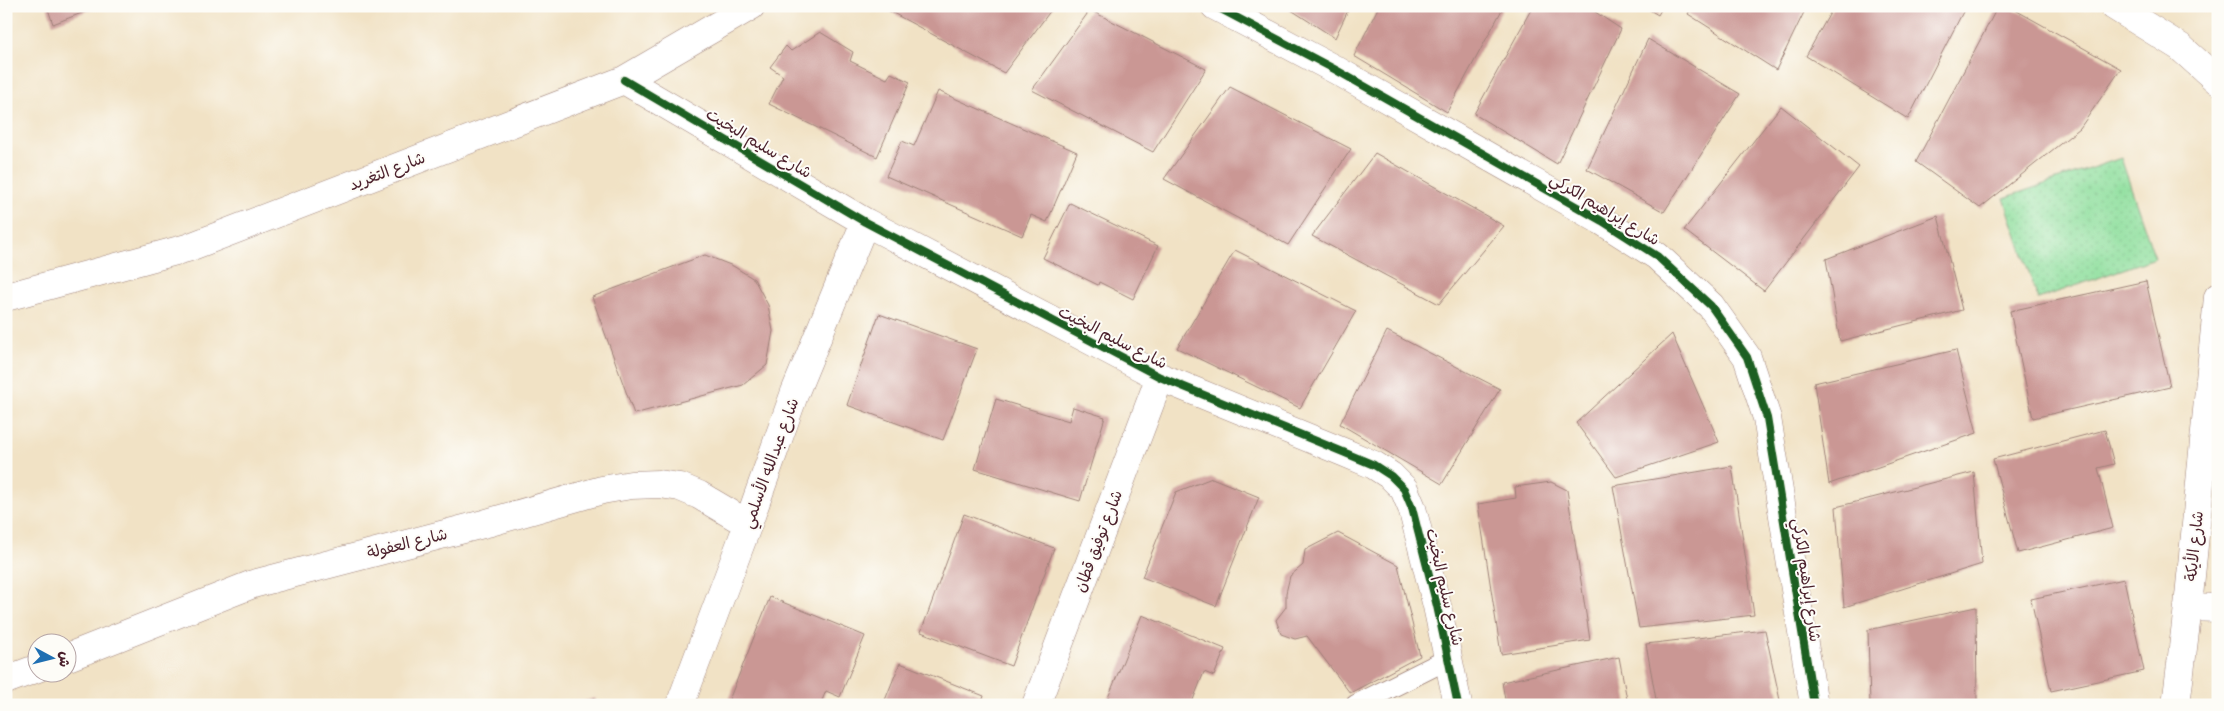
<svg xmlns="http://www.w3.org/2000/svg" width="2224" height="711" font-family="Itim,'Playpen Sans Arabic',sans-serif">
<defs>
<pattern id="grass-dots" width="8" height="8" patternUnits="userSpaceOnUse" patternTransform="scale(1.25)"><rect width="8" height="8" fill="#8fdf9e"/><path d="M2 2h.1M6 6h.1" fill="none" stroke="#7dbf88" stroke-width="1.8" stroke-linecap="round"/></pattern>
</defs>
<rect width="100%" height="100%" fill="#fdfcf7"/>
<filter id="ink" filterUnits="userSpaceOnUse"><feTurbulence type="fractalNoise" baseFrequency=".02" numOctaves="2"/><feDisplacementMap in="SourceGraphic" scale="10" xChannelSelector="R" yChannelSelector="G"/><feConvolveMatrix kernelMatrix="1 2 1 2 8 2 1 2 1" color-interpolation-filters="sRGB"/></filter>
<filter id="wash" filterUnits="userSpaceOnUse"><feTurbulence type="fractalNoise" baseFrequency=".0096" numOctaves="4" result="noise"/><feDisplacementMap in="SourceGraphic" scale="20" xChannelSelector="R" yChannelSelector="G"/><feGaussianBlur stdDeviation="1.12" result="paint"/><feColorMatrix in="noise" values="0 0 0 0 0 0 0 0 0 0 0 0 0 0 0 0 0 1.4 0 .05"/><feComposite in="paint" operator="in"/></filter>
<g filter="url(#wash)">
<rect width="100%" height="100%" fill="#f1e2c5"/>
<path fill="url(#grass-dots)" stroke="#6c7f64" d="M2121 158 2155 258 2038 299 2004 198Z"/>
<g id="blocks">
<path fill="#ca9794" d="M47 6H100L53 24Z
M880 6H1054L1004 73Z
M1285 6H1350L1335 38Z
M1379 6H1504L1447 112 1354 56Z
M1533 6H1586L1621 29 1557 164 1474 114Z
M1643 6H1663L1658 15Z
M1692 6H1807L1776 70 1688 14Z
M1834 6H1966L1908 119 1806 56Z
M1998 6H2008L2121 69 2080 128 1980 208 1916 162Z
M2196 6H2218V10L2196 7Z
M1090 10 1206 69 1153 152 1032 90Z
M820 32 853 52 850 61 887 79 891 73 910 82 877 157 769 104 783 76 770 67 786 46 791 51Z
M1648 39 1740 94 1664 212 1587 169Z
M1230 87 1351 149 1288 245 1164 179Z
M938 91 1077 152 1047 222 1031 215 1022 236 886 176 902 141 914 146Z
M1781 106 1859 167 1764 291 1684 230Z
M1375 153 1504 226 1439 304 1312 236Z
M1070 203 1158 246 1133 299 1099 282 1098 285 1043 258Z
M1938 216 1962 310 1840 341 1826 259Z
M1235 250 1356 311 1300 408 1177 348Z
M705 255 733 266 754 279 768 305 773 331 767 365 743 385 634 414 592 297Z
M2146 281 2170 387 2033 418 2010 311Z
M879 314 977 349 943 440 847 405Z
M1387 331 1500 389 1442 484 1340 424Z
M1672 334 1719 442 1616 477 1576 423Z
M1956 350 1977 433 1829 484 1814 383Z
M996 399 1069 421 1073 407 1105 417 1080 501 975 469Z
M2105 430 2114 464 2098 468 2113 528 2018 553 1993 459Z
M1732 466 1754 615 1639 628 1613 486Z
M1974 472 1982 564 1844 607 1836 507Z
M1212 478 1259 497 1216 606 1142 577 1176 492Z
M1551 482 1567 490 1590 640 1501 654 1478 504 1516 498 1515 487Z
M964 514 1054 548 1011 666 921 632Z
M1338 533 1398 565 1420 656 1350 693 1307 636 1295 639 1281 634 1276 620 1286 607V593L1290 576 1303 565 1305 550Z
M2124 579 2144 671 2051 691 2031 599Z
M770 597 865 636 840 697 826 691 820 705H727Z
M1976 607 1977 705H1870L1868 630Z
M1142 615 1225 649 1214 676 1204 672 1191 705H1105Z
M1765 630 1781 705H1657L1646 644Z
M1619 657 1628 705H1506L1502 682Z
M900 663 984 696 981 705H883Z
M595 698 597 705H574V704Z"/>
</g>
</g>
<g filter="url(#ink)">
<use href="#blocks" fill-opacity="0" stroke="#9e8078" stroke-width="1"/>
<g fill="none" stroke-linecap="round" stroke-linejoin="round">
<g stroke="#9e8078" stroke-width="22">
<path id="service" d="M1356 705 1448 659"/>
</g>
<g stroke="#9e8078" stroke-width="29">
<path id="minor" d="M1215 6 1336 70 1602 221 1657 256 1711 306 1747 357 1767 418 1814 705
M2114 6 2180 47 2218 81
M624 80 865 222 1160 377 1343 452 1374 465 1391 476 1404 489 1412 508 1437 606 1458 705
M6 297 187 248 624 80 751 6
M2188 607 2218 608
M68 657 253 584 487 523 602 490 631 485 659 484 680 487 699 495 748 524
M6 680 38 668
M680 705 748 524 795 392 865 222
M1036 705 1160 377
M2176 705 2188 607 2218 297"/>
</g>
<use href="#service" stroke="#fff" stroke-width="20"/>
<use href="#minor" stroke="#fff" stroke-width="28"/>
<g stroke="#fdfcf7" stroke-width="11">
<path id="cycleway" d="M1215 6 1336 70 1602 221 1657 256 1711 306 1747 357 1767 418 1814 705
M624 80 865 222 1160 377 1343 452 1374 465 1391 476 1404 489 1412 508 1437 606 1458 705"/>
</g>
<use href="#cycleway" stroke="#1b5e20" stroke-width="8"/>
</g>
</g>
<g text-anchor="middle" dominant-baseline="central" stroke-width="4" stroke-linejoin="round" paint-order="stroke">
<g font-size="16" fill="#4a1f2b" stroke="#fdfcf7">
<text transform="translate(759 143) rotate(31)">شارع سليم البخيت</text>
<text transform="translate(387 171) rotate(-21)">شارع التغريد</text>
<text transform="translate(1605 209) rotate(31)">شارع إبراهيم الكركي</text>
<text transform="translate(1113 337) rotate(27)">شارع سليم البخيت</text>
<text transform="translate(770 463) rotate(-70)">شارع عبدالله الأسلمي</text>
<text transform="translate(1098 541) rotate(-69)">شارع توفيق قطان</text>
<text transform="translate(407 543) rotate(-14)">شارع العفولة</text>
<text transform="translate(2194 546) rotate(-84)">شارع الأيكة</text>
<text transform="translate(1807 580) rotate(82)">شارع إبراهيم الكركي</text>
<text transform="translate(1445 587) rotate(77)">شارع سليم البخيت</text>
</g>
</g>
<rect width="2224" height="711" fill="none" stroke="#fdfcf7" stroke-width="25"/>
<g transform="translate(52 658) rotate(97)"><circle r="24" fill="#fdfcf7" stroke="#b5a4a5"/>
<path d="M0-4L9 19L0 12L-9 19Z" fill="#1f6fb2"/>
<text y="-8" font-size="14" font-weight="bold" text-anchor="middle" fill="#4a1f2b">ش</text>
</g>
</svg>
